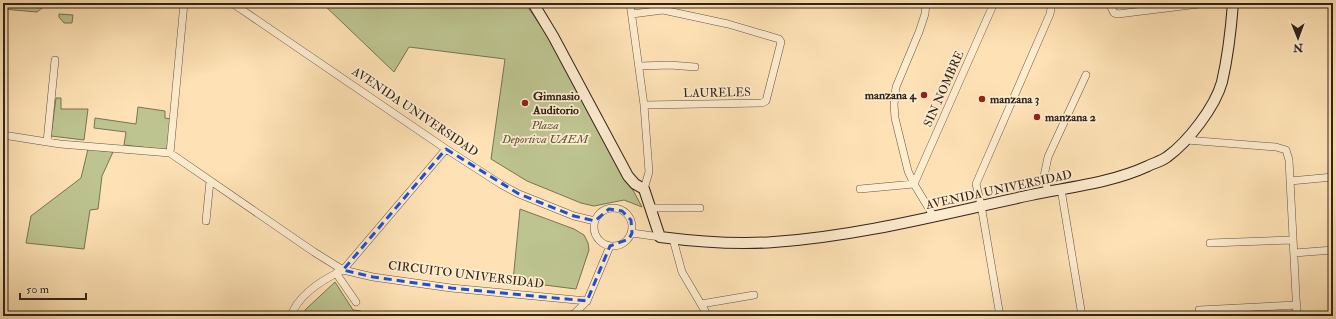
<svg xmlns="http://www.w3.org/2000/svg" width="1336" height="319" font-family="'IM FELL Double Pica',serif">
<rect width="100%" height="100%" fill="#fee2b5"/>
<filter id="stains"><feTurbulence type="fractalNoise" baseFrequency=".005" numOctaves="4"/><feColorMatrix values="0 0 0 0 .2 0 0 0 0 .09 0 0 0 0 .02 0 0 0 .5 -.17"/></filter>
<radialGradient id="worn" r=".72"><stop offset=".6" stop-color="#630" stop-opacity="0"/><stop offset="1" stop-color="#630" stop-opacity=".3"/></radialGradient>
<path fill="#bdc490" stroke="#777454" d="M3 3H45L46 5 37 12 3 9Z
M322 3H525L561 56 642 207 624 200 594 206 581 203 527 181 491 159 505 59 409 47 394 72Z
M59 14 73 15 72 23H64L59 17Z
M56 98H61V109H88L84 140 51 136Z
M138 107 165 111V118L171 119 167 150 124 145 126 132 94 128 95 118 136 124Z
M88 149 113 152 102 176 98 209 90 210 84 249 26 243 31 216 81 178Z
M520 209 574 229 584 235 588 243 589 250 576 289 513 281Z
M335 282 353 310 361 311V316H303L305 310Z"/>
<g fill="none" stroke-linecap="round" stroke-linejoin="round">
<g stroke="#645440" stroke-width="8">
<path id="street" d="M232 3 446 149 502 185 519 194 574 216 595 221
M630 3 644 105 649 172 644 189
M926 3 925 14 919 32 896 87 894 104 895 118 908 171 914 184 934 217
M1109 3 1114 13 1118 14 1207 3
M632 14 663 10 728 24 779 39 781 42 766 101 762 103 644 105
M640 66 670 65 695 67
M3 135 60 144 170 153 314 252 343 270 373 277 451 288 587 301
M1186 140 1276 147 1286 150 1289 160 1297 316
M47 142 55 60
M170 153 184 3
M1290 181 1333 177
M860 189 914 184 994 3
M1061 189 1082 316
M1048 191 1044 176 1048 157 1086 75
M651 208H700
M594 227a19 19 0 1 1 38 0a19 19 0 1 1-38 0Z
M206 221 210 181
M632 233 660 237
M673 239 682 272 708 316
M1210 243 1293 240
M1294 253 1333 250
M336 273 356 302
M701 304 754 295
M1199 310 1297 305
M291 316C298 295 324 279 343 270L446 149
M570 316 575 313 587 301 610 246
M1000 316 981 205 976 184 1050 14 1052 3"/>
</g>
<g stroke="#312419" stroke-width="12">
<path id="secondary" d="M533 3 553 36 628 176 635 184 644 189 660 237C699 242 735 245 774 242 861 236 946 213 1031 195 1070 187 1111 183 1148 166 1154 163 1162 161 1167 157 1188 142 1215 107 1222 82 1228 56 1231 30 1233 3"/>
</g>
<use href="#street" stroke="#feeccf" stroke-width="7"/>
<use href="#secondary" stroke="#feeccf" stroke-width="10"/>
</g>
<path fill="none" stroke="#1d4ed8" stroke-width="3" stroke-dasharray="8 5" stroke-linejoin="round" d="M446 149 519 194 574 216 595 221 609 209 622 211 631 220 632 233 629 239 610 246 587 301 451 288 373 277 343 270Z"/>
<g fill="#8f2418" stroke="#feeccf" stroke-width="1.5">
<circle cx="924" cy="95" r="4"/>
<circle cx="982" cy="99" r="4"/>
<circle cx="525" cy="103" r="4"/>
<circle cx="1037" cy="117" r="4"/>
</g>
<g text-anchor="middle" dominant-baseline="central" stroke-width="3.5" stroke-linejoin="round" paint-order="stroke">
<g font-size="12" fill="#312419" stroke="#feeccf">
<text transform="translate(944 89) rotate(-66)">SIN NOMBRE</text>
<text transform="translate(717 93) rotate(-1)">LAURELES</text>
<text transform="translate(415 112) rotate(34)">AVENIDA UNIVERSIDAD</text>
<text transform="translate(999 190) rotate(-12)">AVENIDA UNIVERSIDAD</text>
<text transform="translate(466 275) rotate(7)">CIRCUITO UNIVERSIDAD</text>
</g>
<g font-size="12" font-weight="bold" fill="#312419" stroke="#feeccf" text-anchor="start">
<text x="916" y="95" text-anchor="end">manzana 4</text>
<text x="533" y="96">Gimnasio<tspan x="533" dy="14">Auditorio</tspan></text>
<text x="990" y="99">manzana 3</text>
<text x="1045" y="117">manzana 2</text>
</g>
<g font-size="12" font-style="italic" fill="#5b543d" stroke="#feeccf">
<text x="545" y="125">Plaza<tspan x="545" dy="14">Deportiva UAEM</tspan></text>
</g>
</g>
<rect width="1336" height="319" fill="none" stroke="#fee2b5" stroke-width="16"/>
<rect x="4" y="4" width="1328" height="311" fill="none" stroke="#312419" stroke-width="2"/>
<rect x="8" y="8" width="1320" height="303" fill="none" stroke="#312419"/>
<g transform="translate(1298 38) rotate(179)" stroke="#feeccf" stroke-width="3" paint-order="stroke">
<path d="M0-3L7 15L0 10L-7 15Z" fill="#312419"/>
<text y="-6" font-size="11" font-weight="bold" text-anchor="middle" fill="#312419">N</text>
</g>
<path d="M20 293v6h66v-6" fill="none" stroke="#312419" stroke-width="2"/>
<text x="26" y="293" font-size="12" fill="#312419" stroke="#feeccf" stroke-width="3" paint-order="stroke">50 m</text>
<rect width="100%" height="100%" filter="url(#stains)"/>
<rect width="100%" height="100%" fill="url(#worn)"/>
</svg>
